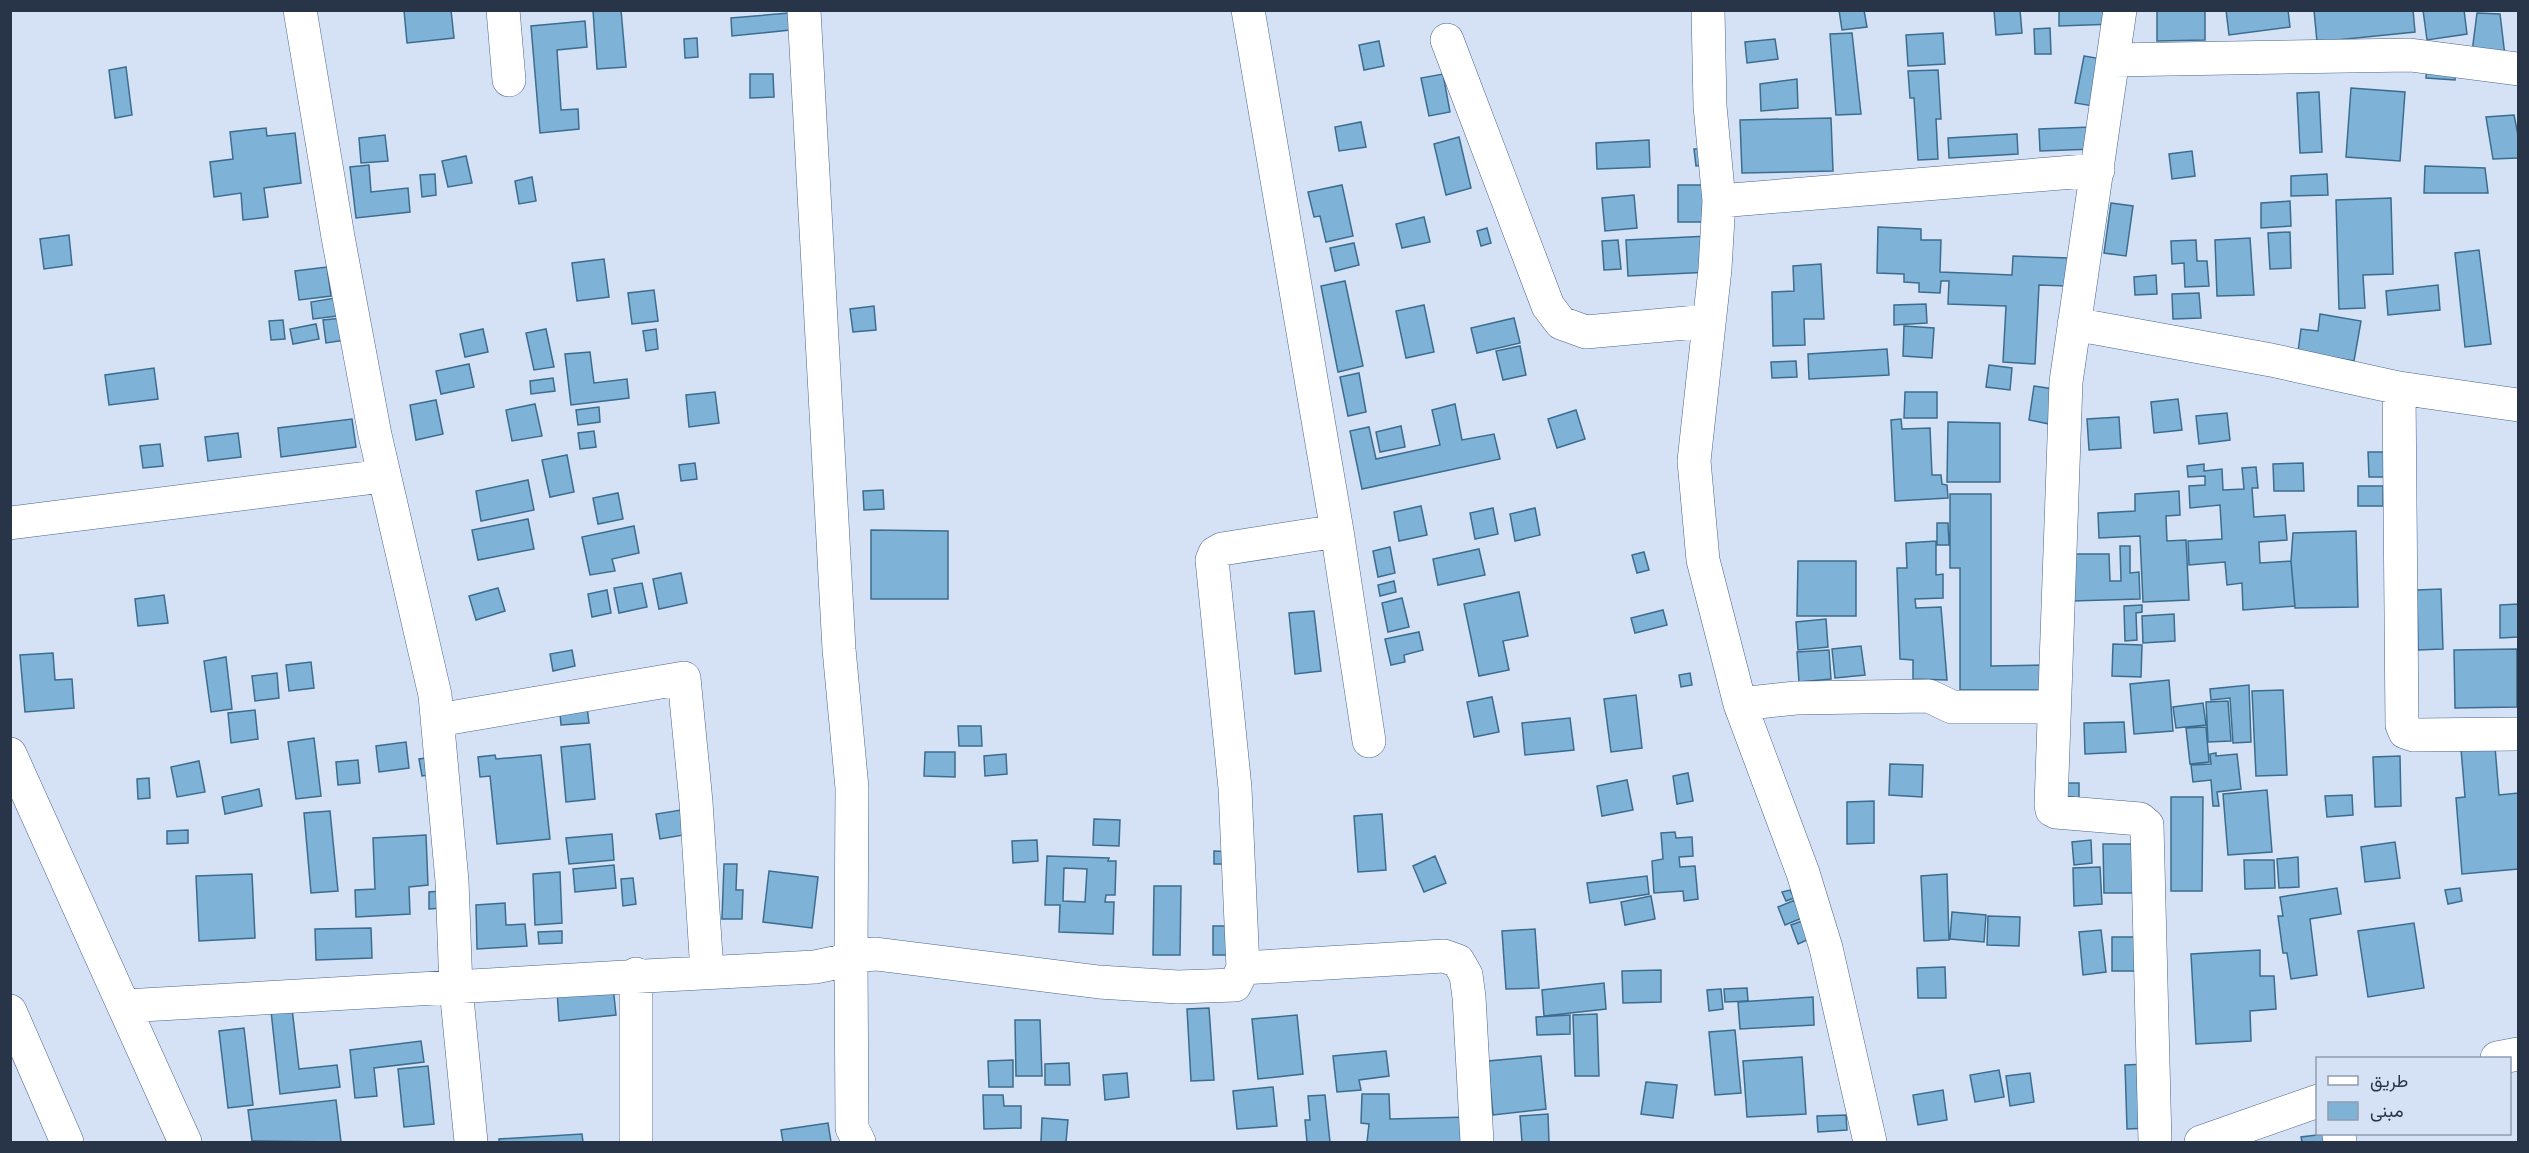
<svg xmlns="http://www.w3.org/2000/svg" width="2529" height="1153" font-family="'Golos Text',Vazirmatn,sans-serif">
<rect width="100%" height="100%" fill="#d5e1f5"/>
<path fill="#7fb2d7" stroke="#3c6d8f" stroke-width="1.5" fill-rule="evenodd" d="M404 10H451L454 38 407 43Z
M593 10H621L626 67 597 69Z
M1839 10H1864L1867 27 1842 30Z
M1994 10H2020L2022 33 1996 35Z
M2059 10H2115V24L2059 26Z
M2157 10H2205V40L2157 41Z
M2226 10H2288L2290 27 2229 35Z
M2314 10H2413L2415 32 2317 42Z
M2423 10H2464L2467 34 2427 40Z
M789 13 790 30 732 36 731 18Z
M2477 13 2500 14 2505 56 2472 52Z
M585 21 587 47 557 50 561 110 578 109 579 129 540 133 531 26Z
M2050 28 2051 54H2035L2034 29Z
M1852 33 1861 114 1836 115 1830 34Z
M1943 33 1945 64 1908 66 1906 35Z
M697 38 698 57 685 58 684 39Z
M1775 39 1778 59 1747 63 1745 42Z
M1379 41 1384 66 1364 70 1359 45Z
M2084 56 2108 60 2099 107 2075 103Z
M2427 63 2456 64 2455 80 2426 78Z
M126 67 132 115 115 118 109 70Z
M1938 70 1941 119H1936L1938 159 1918 160 1914 98H1910L1908 71Z
M750 74H773L774 97 750 98Z
M1443 74 1450 112 1429 116 1421 78Z
M1797 79 1798 108 1761 111 1760 84Z
M2351 88 2405 92 2400 161 2346 157Z
M2319 92 2322 152 2300 153 2297 93Z
M2514 115 2518 135V158L2493 159 2486 117Z
M1831 118 1833 171 1742 173 1740 120Z
M1361 122 1366 147 1339 151 1335 127Z
M2092 127 2093 149 2040 151 2039 129Z
M266 128 267 136 295 133 301 183 264 188 268 217 243 220 241 193 214 197 210 162 233 159 230 132Z
M2017 134 2018 154 1949 158 1948 138Z
M385 135 388 161 361 163 359 138Z
M1459 137 1471 188 1446 195 1434 144Z
M1649 140 1650 167 1597 169 1596 143Z
M1694 149H1702L1704 165 1696 166Z
M2192 151 2195 176 2172 179 2169 154Z
M466 156 472 183 448 187 442 161Z
M369 165 371 192 408 188 410 212 356 218 350 167Z
M2425 166 2485 168 2488 193H2424Z
M435 174 436 195 422 197 420 175Z
M2327 174 2328 195 2291 196V176Z
M532 177 536 201 519 204 515 181Z
M1342 185 1353 236 1326 242 1320 216 1314 217 1308 192Z
M1678 185H1705V222H1678Z
M1634 195 1637 228 1605 231 1602 198Z
M2391 198 2393 274 2363 275 2365 308 2339 309 2336 200Z
M2290 201 2291 226 2261 228V203Z
M2111 203 2133 206 2126 256 2104 253Z
M1424 217 1430 242 1402 248 1396 224Z
M1878 227 1921 229V240H1941L1940 272 2012 275 2013 256 2068 258 2067 286 2039 285 2035 364 2003 362 2006 306 1948 304 1949 281H1941L1940 293 1919 292V283L1904 282V274L1877 273Z
M1487 228 1491 243 1481 246 1477 231Z
M2290 232 2291 268 2270 269 2268 233Z
M69 235 72 265 44 269 40 239Z
M1709 236 1711 272 1628 276 1626 240Z
M2250 238 2254 295 2217 296 2215 240Z
M1618 240 1621 269 1604 270 1602 241Z
M2196 240 2197 261H2207L2209 286 2185 287 2184 263 2172 264 2171 241Z
M1354 243 1359 265 1335 271 1330 248Z
M2479 250 2491 344 2465 347 2455 253Z
M604 259 609 297 577 301 572 263Z
M1821 264 1824 319H1804L1805 345 1773 346 1772 292 1794 291 1793 266Z
M327 267 331 296 299 300 295 271Z
M2156 275 2157 294 2135 295 2134 277Z
M1345 281 1363 366 1338 372 1321 286Z
M2438 285 2440 310 2388 315 2386 291Z
M654 290 658 321 632 324 628 293Z
M2199 293 2201 318 2173 319 2172 294Z
M335 298 337 316 313 319 311 302Z
M1926 304 1927 323 1894 325V305Z
M1424 305 1434 352 1406 358 1396 311Z
M874 306 876 330 853 332 850 309Z
M2320 314 2361 321 2354 361 2298 352 2301 329 2318 331Z
M343 318 345 340 326 343 323 320Z
M1514 318 1520 343 1477 353 1471 328Z
M283 320 285 339 271 340 269 321Z
M316 324 319 339 293 344 290 329Z
M1904 326 1934 328 1932 358 1903 356Z
M483 329 488 352 465 357 460 334Z
M546 329 554 367 534 370 526 333Z
M656 329 658 349 646 351 643 331Z
M1520 346 1526 375 1503 380 1496 351Z
M1887 349 1889 375 1809 379 1808 354Z
M590 352 594 383 627 379 629 398 571 405 565 354Z
M1796 361 1797 377 1772 378 1771 362Z
M469 364 474 387 441 394 436 371Z
M1989 365 2012 368 2010 390 1986 387Z
M154 368 158 399 109 405 105 375Z
M1359 373 1366 412 1348 416 1340 377Z
M553 378 555 391 531 394 530 381Z
M2034 386 2060 390 2054 425 2029 420Z
M715 392 719 423 689 427 686 395Z
M1905 392H1937V418H1904Z
M2178 399 2182 430 2154 433 2151 402Z
M436 400 443 434 416 440 410 405Z
M535 404 542 436 512 441 506 410Z
M1455 404 1462 440 1494 434 1500 459 1362 489 1350 431 1369 427 1376 459 1440 445 1432 410Z
M599 407 600 422 578 425 576 410Z
M1576 410 1585 439 1557 448 1548 419Z
M2227 413 2230 440 2199 444 2196 416Z
M2119 417 2121 448 2089 450 2087 419Z
M352 419 356 447 281 457 278 428Z
M1901 419 1902 429 1930 428 1932 475H1941L1942 484 1947 485 1948 498 1895 501 1891 420Z
M1948 422 2000 423V482H1947Z
M1401 426 1405 447 1380 452 1376 432Z
M594 431 596 447 580 449 578 433Z
M238 433 241 457 208 461 205 437Z
M160 444 163 466 143 468 140 446Z
M2368 452H2395L2397 477H2369Z
M567 455 574 492 550 497 542 460Z
M695 463 697 479 681 481 679 465Z
M2303 463 2304 491H2274L2273 464Z
M2204 464V471L2222 469 2223 490 2244 489 2242 468 2256 467 2258 488H2252L2254 517 2285 515 2287 540 2259 542 2260 563 2291 561 2295 606 2243 610 2242 583 2227 585 2225 562 2189 565 2188 541 2222 539 2220 505 2190 508 2189 486 2205 485V476L2188 477 2187 466Z
M528 480 534 510 481 521 476 491Z
M2358 486H2383V506H2358Z
M883 490 884 509 864 510 863 491Z
M2179 491 2180 515 2166 516 2167 541 2186 540 2189 600 2143 602 2140 536 2099 538 2098 513 2135 511V494Z
M618 493 623 519 598 524 593 498Z
M1950 494H1991V666L2042 665V690H1960V568H1950Z
M1421 506 1427 535 1399 541 1394 512Z
M1493 508 1498 534 1475 539 1470 513Z
M1535 508 1540 535 1515 541 1510 514Z
M528 519 534 549 478 560 472 530Z
M1937 523H1948L1949 545H1937Z
M634 526 639 553 612 559 615 571 590 575 582 537Z
M871 530 948 531V599H871Z
M2356 531 2358 607 2295 608 2291 561 2293 533Z
M1936 541V575L1943 574V598L1915 599 1916 608 1941 607 1947 680 1913 679V660L1900 659 1897 568H1907L1906 543Z
M2120 546H2130V573L2139 572 2140 599 2072 601 2071 554H2109L2110 581H2121Z
M1390 547 1395 573 1378 577 1373 551Z
M1479 549 1485 575 1438 585 1433 559Z
M1644 552 1649 570 1637 573 1632 555Z
M1798 561H1856V616H1797Z
M681 573 687 603 659 609 653 579Z
M1394 581 1396 592 1380 596 1378 585Z
M642 583 647 607 619 613 614 588Z
M498 588 505 611 476 620 469 596Z
M2441 589 2443 649 2418 650 2417 590Z
M607 590 611 613 592 617 588 594Z
M1519 592 1528 636 1503 641 1509 670 1479 676 1464 604Z
M164 595 168 623 138 626 135 599Z
M1402 598 1409 627 1388 632 1382 603Z
M2518 604V637L2500 638V605Z
M2142 605V612L2136 613 2137 640 2125 641 2124 606Z
M1663 610 1667 625 1635 633 1631 618Z
M1314 611 1321 671 1295 674 1289 613Z
M2174 614 2175 641 2143 643 2142 616Z
M1826 619 1828 647 1798 650 1796 622Z
M1419 632 1423 650 1404 655 1405 662 1391 665 1385 639Z
M2113 644 2142 645 2141 677 2112 676Z
M1861 646 1865 675 1835 678 1832 649Z
M2517 649V707L2455 708 2454 650Z
M572 650 575 666 553 671 550 654Z
M1829 650 1831 679 1799 682 1797 652Z
M53 653 55 680 72 679 74 708 25 712 20 655Z
M226 657 232 709 211 712 204 661Z
M311 662 314 688 289 691 286 665Z
M277 673 279 698 255 701 252 676Z
M1690 673 1692 685 1681 687 1679 675Z
M2169 680 2173 731 2134 734 2130 684Z
M2249 685 2251 742 2233 743 2230 698 2211 700 2210 689Z
M2283 690 2287 775 2256 776 2252 691Z
M1636 695 1642 748 1611 752 1604 699Z
M1492 697 1499 732 1474 737 1467 702Z
M586 699 589 723 561 725 559 702Z
M2228 701 2231 741 2208 742 2206 702Z
M2203 703 2206 725 2176 728 2173 707Z
M255 710 258 739 231 743 228 713Z
M1570 718 1574 750 1525 755 1522 723Z
M2124 722 2126 752 2085 754 2084 723Z
M958 726H981L982 746H959Z
M2206 727 2209 762 2190 764 2186 728Z
M314 738 321 796 296 799 288 742Z
M406 742 409 768 379 772 376 746Z
M590 744 595 799 566 802 561 747Z
M2495 747 2499 795 2518 793V869L2462 874 2456 798 2465 797 2461 749Z
M925 752H955V777L924 776Z
M2216 753V756L2237 754 2241 789 2217 792 2219 806H2213L2211 780 2193 782 2191 765 2211 764 2210 754Z
M1006 754 1007 774 985 776 984 756Z
M495 755 496 759 541 755 550 839 497 844 490 776 480 777 478 757Z
M2400 756 2401 806 2375 807 2373 757Z
M433 757 435 774 422 776 419 759Z
M358 760 360 783 338 785 336 762Z
M199 761 205 792 177 797 171 767Z
M1890 764 1923 765 1922 797 1889 795Z
M1688 773 1693 801 1677 804 1673 776Z
M149 778 150 798 138 799 137 779Z
M1627 780 1633 810 1602 816 1597 786Z
M2059 783H2079V803L2060 804Z
M259 789 262 806 225 814 222 797Z
M2267 790 2272 852 2228 855 2223 794Z
M2352 795 2353 815 2327 817 2325 796Z
M2171 797H2203L2202 891H2171Z
M1874 801V843L1847 844V802Z
M681 810 684 835 660 839 656 814Z
M330 811 338 891 311 893 304 813Z
M1382 814 1386 870 1358 872 1354 816Z
M1094 819 1120 820 1119 846 1093 845Z
M188 830V843L167 844V831Z
M1675 832 1676 838 1692 837 1693 856 1679 857 1680 867 1695 866 1698 899 1684 901 1683 891 1654 893 1652 861 1663 859 1661 833Z
M612 834 614 860 569 864 566 838Z
M426 835 428 885 409 887 410 914 356 917 355 890 375 889 373 838Z
M1037 840 1038 861 1013 863 1012 841Z
M2091 840 2092 863 2074 865 2072 842Z
M2395 842 2400 878 2365 882 2361 847Z
M2103 844H2134L2135 893H2104Z
M1214 851 1233 852 1232 864H1214Z
M1047 856 1109 858 1108 861H1116L1115 895H1106L1105 902H1114L1113 934 1059 932 1060 905H1045ZM1064 868 1087 869 1085 902 1063 901Z
M1435 856 1446 883 1424 892 1413 866Z
M2298 857 2299 887 2279 888 2277 859Z
M2244 860H2274L2275 888 2245 889Z
M724 864H737L736 890H743L742 919H722Z
M614 865 616 888 575 892 573 869Z
M2100 867 2102 904 2074 906 2073 868Z
M769 871 818 877 812 928 763 922Z
M560 872 562 923 535 925 533 874Z
M252 874 255 938 199 941 196 876Z
M1947 874 1949 940 1924 941 1921 876Z
M1647 876 1649 894 1590 903 1587 883Z
M633 878 636 904 623 906 621 879Z
M1154 886H1181L1180 955H1153Z
M2337 888 2341 914 2310 919 2317 975 2291 979 2287 953H2283L2278 916H2283L2280 897Z
M2460 888 2462 901 2448 904 2445 890Z
M1790 890 1794 898 1786 901 1782 892Z
M441 891 442 908 429 909V892Z
M1651 896 1655 919 1625 925 1621 902Z
M1795 900 1802 918 1785 925 1778 907Z
M505 903 506 925 525 924 527 946 477 949 476 905Z
M1952 912 1986 915 1984 942 1950 939Z
M1988 916 2020 917 2019 946 1987 945Z
M1802 921 1809 939 1798 944 1791 925Z
M2414 923 2424 988 2368 997 2358 931Z
M1213 926H1237L1236 955H1213Z
M371 928 372 958 316 960 315 929Z
M1535 929 1539 988 1506 989 1502 931Z
M2101 930 2106 972 2083 975 2079 932Z
M562 931V943L539 944 538 932Z
M2112 937H2148V971H2112Z
M2260 950V976H2274L2276 1009 2250 1011 2251 1041 2196 1044 2191 954Z
M1945 967 1946 998H1918L1917 968Z
M1661 970V1002L1623 1003 1622 971Z
M1604 983 1606 1009 1544 1016 1542 990Z
M613 986 616 1015 559 1021 557 991Z
M1747 988 1748 1001 1725 1002 1724 989Z
M1721 989 1723 1009 1709 1011 1707 990Z
M1813 997 1814 1025 1740 1029 1738 1002Z
M292 1008 299 1069 337 1065 340 1087 280 1094 271 1011Z
M1209 1008 1214 1080 1191 1081 1187 1009Z
M1597 1014 1599 1076H1575L1573 1015Z
M1297 1015 1303 1074 1258 1079 1252 1019Z
M1570 1015V1034L1537 1035 1536 1017Z
M1015 1020H1040L1042 1076H1016Z
M244 1028 253 1105 228 1108 219 1031Z
M1735 1030 1741 1093 1715 1095 1709 1032Z
M421 1041 424 1062 374 1068 377 1096 355 1098 350 1050Z
M1386 1051 1389 1076 1359 1080 1361 1090 1337 1092 1333 1056Z
M1541 1056 1546 1109 1493 1115 1488 1061Z
M1802 1057 1806 1114 1747 1117 1743 1061Z
M1013 1060V1087H989L988 1061Z
M1069 1063 1070 1085H1045V1064Z
M2148 1064 2150 1128 2127 1129 2125 1065Z
M428 1066 434 1124 404 1127 398 1069Z
M1999 1070 2004 1097 1975 1102 1970 1075Z
M1127 1073 1129 1097 1105 1100 1103 1075Z
M2030 1073 2034 1102 2010 1106 2006 1076Z
M1646 1082 1677 1085 1673 1118 1641 1114Z
M1273 1087 1277 1126 1237 1129 1233 1091Z
M1943 1090 1947 1120 1918 1125 1913 1095Z
M1362 1094H1389L1390 1119 1469 1117 1471 1142H1357H1367L1369 1124 1361 1123Z
M983 1095H1003L1004 1106H1021V1128L984 1129Z
M1325 1095 1330 1142H1307L1305 1120H1310L1308 1096Z
M336 1100 341 1142 252 1141 248 1110Z
M1548 1114 1549 1142H1522L1520 1116Z
M1846 1115 1847 1130 1818 1132 1817 1116Z
M1042 1118 1068 1120 1066 1142H1041Z
M828 1123 831 1142H783L781 1130Z
M582 1134 583 1142H499V1139Z
M2325 1134 2327 1142H2302L2301 1137Z"/>
<g fill="none" stroke-linecap="round" stroke-linejoin="round">
<g stroke="#4a648e" stroke-width="34">
<path id="minor" d="M300 10 338 237 375 435 435 695 452 881 456 988 471 1142
M503 10 509 80
M804 10 839 649 852 788 851 956 876 954 1099 982 1178 987 1235 985 1243 968 1235 788 1212 560 1215 553 1222 549 1337 531
M1248 10 1337 531 1369 741
M1708 10 1710 106 1719 201 1715 269 1694 461 1703 560 1740 704 1803 873 1826 948 1870 1142
M2120 10 2066 382 2051 805 2052 810 2056 812 2140 819 2147 825 2155 1142
M1447 40 1548 306 1561 323 1586 332 1708 321
M2113 60 2410 55 2518 69
M1719 201 2098 170
M2074 324 2271 360 2399 388 2518 405
M2399 388 2402 725 2405 732 2414 735 2518 734
M10 523 383 476
M1740 704 1796 698 1929 696 1952 707H2053
M438 720 684 678 696 802 707 972
M10 754 185 1142
M1243 968 1444 956 1458 961 1466 975 1469 997 1477 1142
M636 974V1142
M125 1006C356 994 585 978 815 967L839 962 851 956 852 1128 859 1142
M2497 1058 2518 1054
M2339 1134 2340 1142
M2201 1142 2318 1101"/>
</g>
<g stroke="#4a648e" stroke-width="34">
<path id="highway" d="M10 1011 67 1142"/>
</g>
<use href="#minor" stroke="#fff" stroke-width="33"/>
<use href="#highway" stroke="#fff" stroke-width="33"/>
</g>
<rect width="2529" height="1153" fill="none" stroke="#283447" stroke-width="24"/>
<rect x="2316" y="1057" width="195" height="78" fill="#d5e1f5" stroke="#909caf" stroke-width="1.5"/>
<rect x="2328" y="1076" width="30" height="9" fill="#ffffff" stroke="#909caf" stroke-width="1.5"/>
<text x="2370" y="1087" font-size="18" fill="#283447">طريق</text>
<rect x="2328" y="1102" width="30" height="18" fill="#7fb2d7" stroke="#909caf" stroke-width="1.5"/>
<text x="2370" y="1117" font-size="18" fill="#283447">مبنى</text>
</svg>
